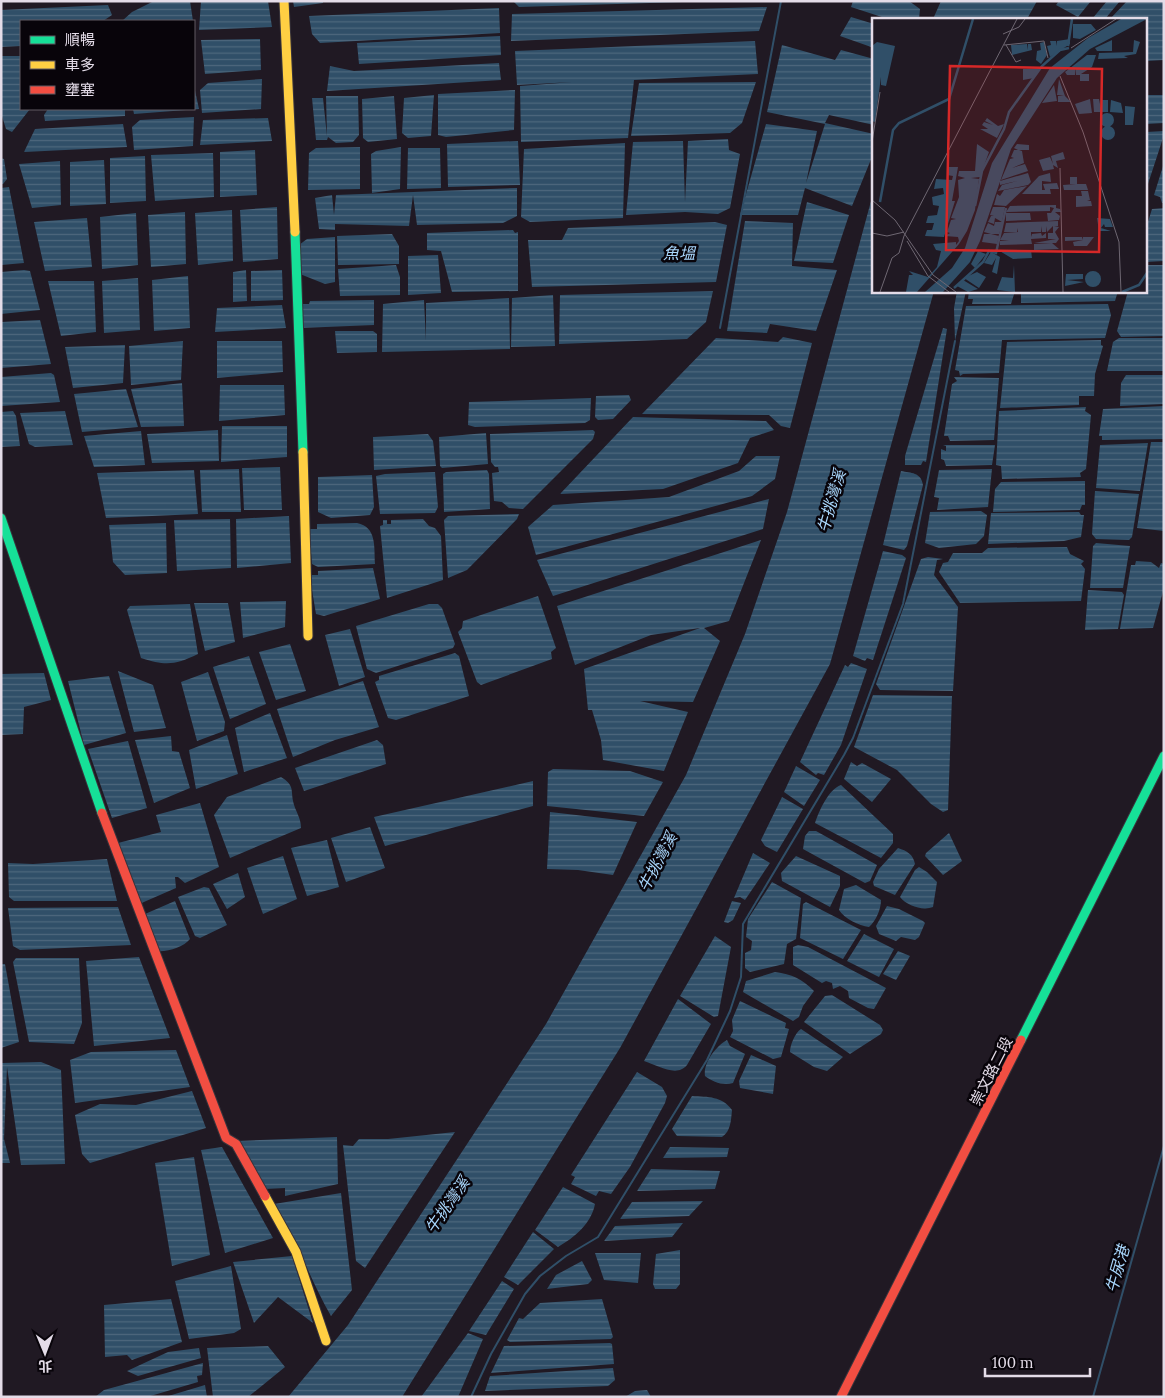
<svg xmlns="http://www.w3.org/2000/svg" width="1165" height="1398" font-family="Lora,'Noto Sans TC',serif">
<defs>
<pattern id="water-rules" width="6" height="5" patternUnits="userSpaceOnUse" patternTransform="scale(1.25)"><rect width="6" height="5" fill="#304f68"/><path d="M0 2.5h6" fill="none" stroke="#4e687e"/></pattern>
</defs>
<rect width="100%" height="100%" fill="#201923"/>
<path fill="url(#water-rules)" d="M154 1H190L193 21H122L132 12Z
M201 1H268L272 27 199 30Z
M293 1H323V3L294 7Z
M513 1H715L519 7Z
M853 1H909L920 9 919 19H888L851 7Z
M941 1H1037L1027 19H933Z
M1059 1H1091L1078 17 1056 5Z
M1107 1H1120L1105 19H1092Z
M1127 1H1164V60L1146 61V19H1110Z
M108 5 112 15 103 21H21V46L1 47V10Z
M767 7 759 31 511 41 512 14Z
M499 8 500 33 320 43 312 34 309 16Z
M851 17 874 24V48L840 36Z
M500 36 501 55 359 64 357 43Z
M260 39 261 70 205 74 201 40Z
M755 41 758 74 634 80 628 138 521 142 520 86 573 82 517 85 515 51Z
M782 45 835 60 841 50 874 59V125L829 115 825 123 874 134V152L852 206 805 188 798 215H740L766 124 817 131 806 183 825 124 767 112Z
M1 56H21V109H30L12 132 6 129 1 113Z
M499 63 501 80 327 91 330 66 354 71Z
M262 79 261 109 202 113 200 90 208 83Z
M756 82 742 123 730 133 631 136 639 83Z
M194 86 199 109 134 114 133 109H194Z
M515 90 514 130 446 137 438 135V94Z
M434 95 431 136 408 138 402 133 404 98Z
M1146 95H1164V123L1146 124Z
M326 96H358L359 135 353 142 336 143 328 137 327 140H316L312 98H323L327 136Z
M394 96 397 139 368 142 363 138 362 99Z
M48 109H125V116L45 121 44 115Z
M194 117 193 146 134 150 132 127 140 120Z
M268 118 272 141 200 145 203 120Z
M123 124 127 147 24 152 35 129Z
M1164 131V135L1146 190V132Z
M728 139 729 150 740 154 730 208 718 214 685 212 626 215 633 142 683 141 685 202 688 141Z
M518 141 520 185 448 187 447 144Z
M625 143 623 218 530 222 521 217 524 149Z
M360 147V189L308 190 309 153 316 148Z
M401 147 400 189 372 193 371 154 376 151Z
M408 148H440L441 188 407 189Z
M255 150 257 195 220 197V152Z
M213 153 214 197 155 201 151 155Z
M145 156 146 201 110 203V158Z
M1 158 4 159 7 179 3 184H1Z
M104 160 106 204 70 206V162Z
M60 161 61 205 32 208 19 164Z
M1164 163V203H1162L1160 197 1154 195Z
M9 187 24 263 1 265V188Z
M517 188V216L503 223 417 225 413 195 409 226 335 224V230L319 229 315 198 332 195 334 215 336 195Z
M874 190V291H934L830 664 620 1048 402 1397H288L348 1325 546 1024 686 775 745 634 787 512Z
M807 202 849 215 833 263 794 261Z
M277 207 278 259 243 262 240 210Z
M1164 208V261L1146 262V228L1152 209Z
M232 210 233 261 198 265 195 213Z
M185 212 186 264 151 267 148 215Z
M136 213 138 265 102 269 100 217Z
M87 218 92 267 45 271 34 222Z
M745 221 793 223 792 266 837 270 816 331 770 324 767 333 727 331Z
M715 222 727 225 716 282 532 287 528 240H562L568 228Z
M513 230 515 233 518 232V291L452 292 441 251 427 250V233Z
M392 234 399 246V264L338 265 337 236Z
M335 237V282L325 284 300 274 299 245 307 239Z
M438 255 441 293 408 295V256Z
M396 265 400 277V295L340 296 338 269Z
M1146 265H1164V336L1121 337 1117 331 1128 291H1146Z
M24 270 30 271 40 310 1 314V272Z
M246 270 247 301 233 302V272Z
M282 270 283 300 251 301V271Z
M188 276 190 328 154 331 152 280Z
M138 278 140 330 104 333 102 281Z
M48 281H94L96 332 61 336Z
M713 291 706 322 687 339 559 344 560 295Z
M957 291H966L955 341 954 308Z
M969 291H1015L1011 304H972L973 299H968Z
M1021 291H1118L1115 301 1021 303Z
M553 295 555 346 511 347 512 298Z
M509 298 510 349 382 352 383 304 424 300 426 341V303Z
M374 300V325L301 328 300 304H309L310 301Z
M1108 304 1111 315 1105 338 1002 340 999 373 963 374 960 376 959 371 955 370 966 306Z
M282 305 286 328 215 332 217 308Z
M40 320 51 364 1 368V322Z
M943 328 947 329 926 462 923 461 921 465H905V456Z
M335 331H373L377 334V352L337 353Z
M783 337 812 343 790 428 781 426 769 415 642 414 716 338 778 342Z
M1119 338H1164V371H1107L1113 342Z
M1101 340V345L1103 346 1095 374 1094 396H1079V405L1000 408 1007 342Z
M183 341 181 380 131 385 129 346Z
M217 341H282L283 372 217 378Z
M125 345 123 383 73 388 65 347Z
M51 373 54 375 60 402 1 406V377Z
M1126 375H1164V404L1120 406 1121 383Z
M954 377 999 378 994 440 950 441 948 436H944L952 384 957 381Z
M182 383 184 426 141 427 131 389Z
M220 385H284L285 415 219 421Z
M126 389 138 427 82 432 74 394Z
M629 395 631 400 613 419 598 420 595 417 596 396Z
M591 398 590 420 585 423 475 427 468 425 469 402Z
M1164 406V439L1102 440V436H1099L1103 409Z
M1086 407 1085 411 1091 415 1086 469 1080 473 1081 477 1002 479 1001 466 996 465 999 411Z
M13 411 16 416 20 446 1 447V412Z
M65 411 73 445 35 447 29 444 20 413Z
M633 417 766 421 774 430 750 438 738 463 663 489 560 494Z
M222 426H287V457L221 462Z
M218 430 219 461 152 463 147 434Z
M593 430 595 432 593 439 523 509 509 508 502 502 494 501 492 473 499 472 498 467H495L491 462 490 434Z
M141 431 145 465 94 467 84 436Z
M486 433 488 464 442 468 440 466 439 437Z
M428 434 433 441 436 466 374 470 373 437Z
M1151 442H1164V531L1137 528Z
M1148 443 1140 491 1096 488 1100 445Z
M943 445H995L992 465 946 466 944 460 941 459V449L946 451V446Z
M756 456H780L775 479 752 496 536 555 528 527 553 505 669 497 739 471Z
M280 467 282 510H244L242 468Z
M239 469 241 512H202L200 470Z
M992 469 988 507 937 510 939 498 934 497 939 470Z
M194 470 198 514 106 518 97 473Z
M487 470 489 474 490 509 444 512 443 474 446 472Z
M901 471C911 473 921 472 923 485L907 546 904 550 883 545Z
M435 472 438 507 435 513 380 514 376 476 385 474Z
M372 475 374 507 370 515 331 518 318 512V477Z
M1085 481V505H1082L1080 510 993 512 995 489 1001 482Z
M1095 491 1139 494 1132 537 1129 540 1096 539 1092 534Z
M769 499 763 529 553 596 537 560Z
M981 511 987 515 984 536 976 544 939 548 925 543 930 512Z
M1079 512 1081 515H1084L1081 537 1064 541 988 544 991 513Z
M519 514 517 519 467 570 448 578 444 520 448 516Z
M289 516 291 563 237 568 236 519Z
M230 519 231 568 177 571 174 520Z
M423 519 429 526 435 528 441 536 443 580 387 598 380 526 383 525V520H387V524H391V520Z
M166 523 167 573 125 575 113 562 109 525Z
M357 523C377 527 374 547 375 564L318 567 312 564 309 529H317V524Z
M761 540 729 621 704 628 720 641 693 702 640 701 688 712 664 771 603 760 601 740 592 710H588L584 669 700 628 651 635 575 665 557 606Z
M1096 543 1130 546 1123 588H1090L1093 546Z
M1067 547 1070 554 1084 561 1081 564 1085 569 1081 601 960 603 939 572 943 563 948 562 953 553H982L988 548Z
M883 551 902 555 906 558 873 660 867 658 865 661 853 656Z
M928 557 943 559 937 560 934 575 958 607 953 691 880 690 876 684 921 559Z
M1136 561 1151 562 1159 568 1161 563 1164 564V588L1153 628 1120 629 1131 565H1135Z
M373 568 380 599 324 616 316 614 310 578 312 575H318V571Z
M1088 590 1122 592 1124 595 1118 629 1085 630Z
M538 596 556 648 551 652 552 659 481 685 477 682 458 632 462 628 463 621Z
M286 601 285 627 243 638 240 602Z
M194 603H228L235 642 205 651Z
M190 604 198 654C175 665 166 666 141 658L127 610 130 606Z
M429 604H438L442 608 455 644 453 648 376 673 367 669 356 626Z
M350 629 365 677 339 686 325 635Z
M290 644 306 691 276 700 259 652Z
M455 653 459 656 469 696 396 720 388 718 375 682 379 680V676Z
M249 656 266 704 230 719 213 667Z
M851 663 867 669 841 745 824 775 818 773 816 775 800 762 845 665 848 667Z
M118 671 153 685 166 728 134 732Z
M208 672 225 722 224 731 197 741 181 682Z
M44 673 51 700 24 707 23 734 1 735V674Z
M109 676 126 733 84 745 68 681Z
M363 681 379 727 335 740 293 757 277 709Z
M873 695 952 696 948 810 943 812 931 804 897 770 854 747Z
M270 713 287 758 244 772 235 728Z
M227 735 238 774 196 789 189 750Z
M171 736 172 751 179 752 190 788 154 803 135 740Z
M377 740 383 745 386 764 304 791 295 768Z
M128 741 147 808 112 818 88 749Z
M851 762 857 766 862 763 891 779 872 802 844 779Z
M796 766 820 780 804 806 784 792Z
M553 769 630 771 663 782 644 816 547 806 548 772Z
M281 777C294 785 291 789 293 801 295 811 301 817 301 828L230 858 214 815 227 797Z
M533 781V806L385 846 374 817Z
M841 785 893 834V843L881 858 815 823C819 811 828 790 841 785Z
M782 797 803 809 777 852 765 846 761 840Z
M200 803 219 867 185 883 178 877H175L176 888 137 905 118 843 161 832 156 815Z
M550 812 637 822 613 875 578 870 547 869Z
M370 827 385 868 346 882 331 838Z
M809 831H816L877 865 870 881 865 883 803 849 805 836Z
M949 833 962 861 943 875 925 856 926 853Z
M327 840 339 887 307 896 291 848Z
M898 848C907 851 913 854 915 864L895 895 874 886 873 882 879 869Z
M753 853 770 863 745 900 740 897 734 898Z
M283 856 297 899 263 914 247 868Z
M796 856 840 876V886L830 907 782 881 781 873Z
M107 859 117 901H14L9 897 8 863 33 864Z
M919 867 927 872 937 882 933 907C923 911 907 906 900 897L915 870Z
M238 873 245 897 227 909 213 884Z
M772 882 801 898 796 939 787 944 784 964 750 972 745 968V953L751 950 752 941 746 937 748 919Z
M856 885 881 900C881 909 876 921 869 927 859 926 844 918 839 910L844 889Z
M204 887 209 888 227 925 200 938 195 936 178 897Z
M175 901 190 939C184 947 168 952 157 951L145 914Z
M732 901 741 903 733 920 728 923 724 922Z
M806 902 861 930 843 959 800 938 803 904Z
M887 906 899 909 923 921 925 923 919 937 915 940 901 937 896 941 879 934 876 926Z
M118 907 131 945 20 950 13 946 8 908Z
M864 934 894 949 879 977 847 961Z
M715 936 731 947 718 1016 714 1017 680 996Z
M798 945 808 947 886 988 874 1009 868 1008 849 998 848 991 840 986 833 989 832 983 826 981 822 983 793 965V947Z
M898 951 910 956 896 980 883 974Z
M139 957 170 1038 94 1046 86 961Z
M16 958H79L82 1023 74 1044 29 1042 13 962Z
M1 964H5L19 1042 1 1048Z
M775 972C792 974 802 979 814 991L803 1006 799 1017 793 1021 743 992 746 981Z
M832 995 880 1025 883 1030 881 1034 850 1054 804 1022 825 996Z
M678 999 711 1024 687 1065C677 1078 657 1065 644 1061Z
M740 1001 786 1023 785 1028 789 1029 781 1057 773 1059 730 1037 733 1031 732 1020Z
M801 1029 843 1057 827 1071 814 1067 790 1052C790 1045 795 1033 801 1029Z
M727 1040 730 1046 745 1054 733 1083C723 1086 713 1082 705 1076 703 1063 716 1046 727 1040Z
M176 1050 190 1087 75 1103 70 1060 91 1052Z
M751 1055 776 1066 773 1094 740 1088 739 1081Z
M41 1062 61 1070 65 1164 21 1165 7 1067 4 1139 10 1163H1V1063Z
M637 1072 662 1087 667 1096 665 1103 630 1167 611 1194 599 1191 596 1196 571 1184 575 1177 571 1175Z
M192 1091 206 1128 90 1163 82 1154 75 1115 100 1104 136 1105Z
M692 1096C708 1097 722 1096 732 1110 731 1120 731 1131 722 1137L677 1136 672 1129Z
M455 1132 365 1268 356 1261 343 1145 353 1146 359 1139H388Z
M337 1137 338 1184 285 1196V1188L265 1189 238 1141Z
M222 1147 273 1238 225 1253 201 1150Z
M670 1147 729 1148 727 1157 663 1158Z
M194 1157 210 1255 172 1266 155 1163Z
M651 1169 720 1171 715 1189 637 1191Z
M563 1187 595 1204C591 1224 575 1237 558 1247L535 1230Z
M341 1193 352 1290 331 1316C310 1280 297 1239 274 1204Z
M703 1201 689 1216 620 1219 632 1202Z
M683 1223 672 1237 604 1241 615 1226Z
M533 1232 554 1249 518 1285 504 1277Z
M680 1250V1284L676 1289H655L653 1284 656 1254Z
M595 1253H641L638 1283 604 1280Z
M292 1256 313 1323 278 1297 254 1323 233 1262Z
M582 1261 592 1280 588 1284 547 1289 556 1275Z
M231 1266 241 1329 234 1333 189 1339 175 1281Z
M502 1281 514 1289 486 1335 469 1331Z
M171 1299 182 1342 132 1360 127 1355 105 1357 104 1305Z
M602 1299 613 1337 611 1339 510 1342 507 1340 519 1318 523 1319 540 1303Z
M468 1333 483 1339 458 1397H421Z
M610 1343 612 1344 614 1364 491 1373 504 1346Z
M268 1346 285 1367 248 1397H213L207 1348Z
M199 1348 201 1358 138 1376 127 1371 168 1352Z
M203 1363 202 1375 197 1376 198 1382 147 1397H95L104 1390Z
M613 1368 615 1380 608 1386 485 1391 490 1376Z
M205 1385 207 1397H165Z
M647 1390 651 1397H625L635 1391Z"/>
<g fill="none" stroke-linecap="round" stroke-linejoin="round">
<path stroke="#304f68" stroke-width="2" d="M720 328 781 1
M471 1397 491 1354 525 1294 540 1276 566 1256 598 1237 707 1060 730 1011 741 977 743 924 844 755 853 738 903 604 955 341
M1093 1397 1164 1146"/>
<g stroke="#39343c" stroke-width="11">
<path id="fast" d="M295 232 303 452
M1 518 102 813
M1021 1040 1164 756"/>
</g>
<g stroke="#39343c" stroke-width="11">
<path id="slow" d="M284 1 295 232
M303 452 308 636
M265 1196 296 1252 326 1341"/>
</g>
<g stroke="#39343c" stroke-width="11">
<path id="jam" d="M102 813 226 1138 236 1144 265 1196
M841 1397 1021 1040"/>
</g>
<use href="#fast" stroke="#16e098" stroke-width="9"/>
<use href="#slow" stroke="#ffcf43" stroke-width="9"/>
<use href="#jam" stroke="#f24e42" stroke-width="9"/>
</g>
<g text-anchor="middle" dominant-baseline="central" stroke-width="5" stroke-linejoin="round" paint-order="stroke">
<g font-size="15" fill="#e4dce8" stroke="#08040a">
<text transform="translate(991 1071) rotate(-63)">崇文路二段</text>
</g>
<g font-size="16" font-style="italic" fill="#a8d6fc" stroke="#08040a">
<text x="679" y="253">魚塭</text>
<text transform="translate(831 501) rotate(-74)">牛挑灣溪</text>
<text transform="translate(657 862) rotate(-62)">牛挑灣溪</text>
<text transform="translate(447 1205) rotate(-55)">牛挑灣溪</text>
<text transform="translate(1117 1269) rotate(-74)">牛尿港</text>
</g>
</g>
<g transform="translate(872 18)">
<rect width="275" height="275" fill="#201923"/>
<path d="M249 1H275L218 31 185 60 139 131 108 223 98 244 71 274H53L80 250 93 230 120 145 178 50 216 20ZM201 6H219L224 12 208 21 201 20ZM198 21V26L178 39 175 28 179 27 178 23H184L185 28V23ZM240 22V33H225L223 30ZM262 22 268 24 264 36 252 38 256 40 226 41 227 35 261 34ZM5 24 23 28 14 68 9 67V59L3 104 0 103V28ZM172 24 175 37 169 46 164 42 165 33 169 32 168 25ZM155 26 156 32V26H159L160 32 140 37 139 27ZM215 37H224L220 49 209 56H217V63H208V57H204L203 49V57H195L193 54ZM167 51 162 60 151 62V51ZM187 61 193 78 199 84H186V78L192 77H185ZM182 67 185 83 170 85ZM218 81 220 95 207 96 203 86ZM221 81H227L229 91V82H236V94H222ZM239 82 249 85 251 95 238 94ZM253 88 263 89 261 107H253ZM228 102a7 7 0 1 1 14 0a7 7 0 1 1-14 0ZM115 100 126 108 132 106 125 120 108 111H116L110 107 112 104 121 107 113 103ZM229 115a7 7 0 1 1 14 0a7 7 0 1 1-14 0ZM105 126 117 134 108 159 99 160 107 161 103 192 95 213 87 226 45 274H34L37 257H41L37 253 56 259 65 249 69 233 64 232 61 226 84 224V227L87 223 86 219 73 218 78 215 75 214 79 202 84 201 79 200 87 179 86 162 93 160 86 158 87 153H103ZM145 126 157 127V132H147L150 133 152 145 140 150 153 146 156 153 129 162 138 141 142 140 139 139 142 132H146L142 130ZM191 134 193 141 184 143 186 150 181 147 182 151 171 153 167 142 178 139 181 146 179 138ZM77 149H86L80 183H83L72 219 53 218 55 212H60L62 205H54L56 198 65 197 67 188 61 187 60 179 72 176 71 170 62 171 64 161 80 162 81 158 75 157ZM156 155 159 164 156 167 126 173 130 167 153 161 128 167V163ZM178 155 179 164 170 163V172H173L171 166 185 165 187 171H178L179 176H150L167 158ZM198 159H205V166H214L216 172H192L191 167 204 166H198ZM155 168 134 188 122 187 125 176 128 178 132 172ZM209 173H216L218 182 215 183H219L220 188 204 189V178H210ZM184 187V190L188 191 189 194H183L188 198 187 202 176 203 175 195H179L182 190 178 189V193L134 194 138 188ZM121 189H133L130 204 123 200 122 206 116 204 119 198H122L118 197ZM134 195H158L159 202 134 203ZM225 200 238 201 241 209H233L232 206 229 210 239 213H227ZM186 203V208H182L187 209 183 214 187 221 184 225H162L184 221H176V215H181V208L175 214V208L174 214H170L169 208V214H159V219L160 216 169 215 170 218 174 215V220L159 221 160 226 128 227V223L137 222H128L132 215 146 214 145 210V214H132L134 205ZM123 204H131L127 216H119L127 218 125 226 110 224 112 216H119L112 214 116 205 122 208ZM193 219H210L211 222V219H222L215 228H202L201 224 211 222 193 223ZM180 225 187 231 162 232V226ZM126 232H159L160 240 141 241ZM106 233 114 236 103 250 99 246ZM119 234 128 239 125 256 120 254 124 240 120 247 112 245ZM142 247 143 274 125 272 130 259 141 260ZM213 261a8 8 0 1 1 16 0a8 8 0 1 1-16 0ZM105 254 114 259 107 270 92 260ZM194 256H211V261L195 262 212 264 193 268ZM91 262 106 271 96 274 85 268Z" fill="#304f68"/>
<path fill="none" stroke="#304f68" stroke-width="2.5" d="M196 28 200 1M8 184 21 112 27 105 77 81 101 1M103 188 110 153 132 111 137 94 170 48 188 32 197 30M82 270 111 244 117 233 124 235 134 190M250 274 267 267 275 255"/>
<path fill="none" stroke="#6e6772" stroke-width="1" d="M131 16 147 9 153 1M132 27 172 23 176 40M134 27 144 44 149 42M199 30 244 1M188 58 211 114 247 224 249 274M0 124 8 74M188 150 191 274M0 182 23 202 61 257 84 274M0 215 15 218 32 214M35 223 56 258 77 274M8 274 20 240 27 235 32 218 145 1"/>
<path fill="#d62828" fill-opacity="0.15" stroke="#d62828" stroke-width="2.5" d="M78 48 230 51 227 234 74 232Z"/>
<rect width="275" height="275" fill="none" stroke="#e4dce8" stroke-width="2.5"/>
</g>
<rect width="1165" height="1398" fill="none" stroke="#e4dce8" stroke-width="5"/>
<rect x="20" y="20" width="175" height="90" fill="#08040a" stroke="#605a63"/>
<rect x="30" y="36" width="25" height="8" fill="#16e098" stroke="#605a63"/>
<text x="65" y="45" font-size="15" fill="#e4dce8">順暢</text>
<rect x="30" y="61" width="25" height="8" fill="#ffcf43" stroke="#605a63"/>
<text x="65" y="70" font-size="15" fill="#e4dce8">車多</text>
<rect x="30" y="86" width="25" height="8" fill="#f24e42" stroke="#605a63"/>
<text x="65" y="95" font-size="15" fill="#e4dce8">壅塞</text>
<g transform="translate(45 1353) rotate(179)" stroke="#08040a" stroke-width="4" paint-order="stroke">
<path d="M0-4L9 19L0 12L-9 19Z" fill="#e4dce8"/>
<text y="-8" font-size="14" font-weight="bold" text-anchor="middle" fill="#e4dce8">北</text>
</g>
<path d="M985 1368v8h105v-8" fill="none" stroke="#e4dce8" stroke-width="2.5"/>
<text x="992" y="1368" font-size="15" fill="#e4dce8" stroke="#08040a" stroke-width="4" paint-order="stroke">100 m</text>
</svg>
